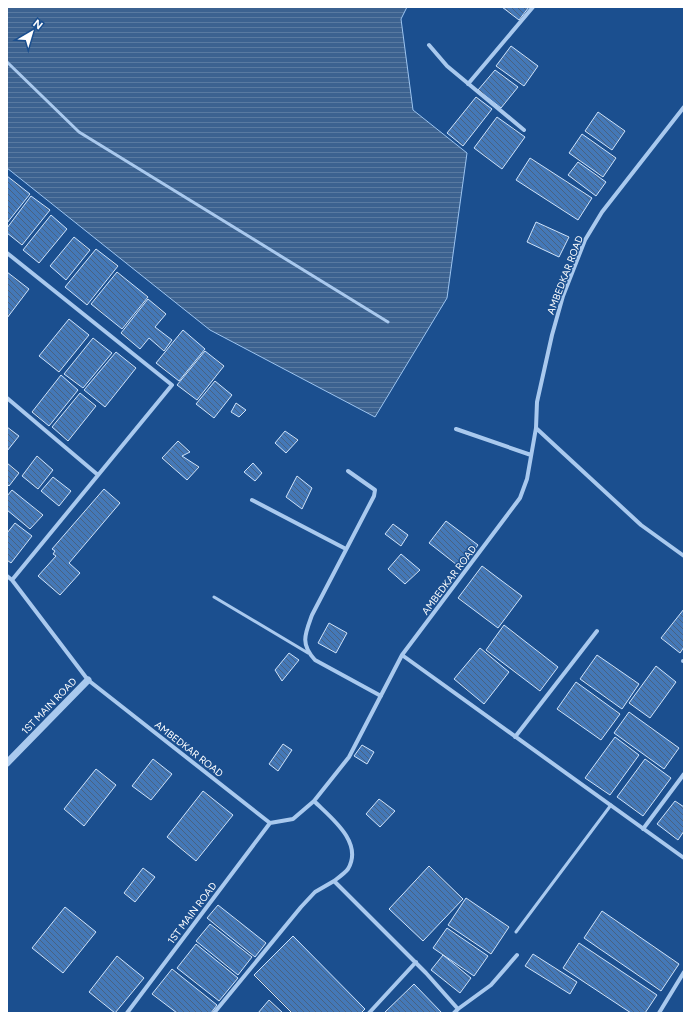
<svg xmlns="http://www.w3.org/2000/svg" width="691" height="1020" font-family="Figtree,sans-serif">
<defs>
<pattern id="water-rules" width="6" height="5" patternUnits="userSpaceOnUse"><rect width="6" height="5" fill="#3c6290"/><path d="M0 2.5h6" fill="none" stroke="#597aa1"/></pattern>
<pattern id="building-back-hatch" width="6" height="6" patternUnits="userSpaceOnUse"><rect width="6" height="6" fill="#4478b7"/><path d="M-1 5l2 2M0 0l6 6M5-1l2 2" fill="none" stroke="#486282"/></pattern>
</defs>
<rect width="100%" height="100%" fill="#1b4f8f"/>
<path fill="url(#water-rules)" stroke="#9cc4f0" d="M7 7H407L401 19 413 110 467 153 447 298 375 417 210 330 7 168Z"/>
<path fill="url(#building-back-hatch)" stroke="#cfe3fa" d="M502 7H529L519 20Z
M511 46 538 66 524 86 496 66Z
M495 70 518 87 501 108 478 90Z
M476 97 492 109 463 146 447 133Z
M598 112 625 131 612 150 585 131Z
M497 117 525 137 502 169 474 148Z
M582 134 616 158 603 177 569 153Z
M530 158 592 198 578 220 516 180Z
M578 162 606 182 596 196 568 175Z
M7 176 30 194 7 223Z
M31 196 50 210 22 245 7 233V228Z
M51 215 67 229 39 263 23 250Z
M536 222 569 237 559 257 527 242Z
M74 237 90 250 66 280 50 266Z
M96 249 118 266 87 305 65 287Z
M7 272 29 289 7 318Z
M117 272 148 297 122 329 91 304Z
M148 299 166 314 155 327 172 340 164 351 149 338 140 349 121 333Z
M69 319 89 335 59 372 39 356Z
M183 330 205 349 179 381 156 363Z
M93 338 112 353 83 388 64 374Z
M205 351 224 366 197 400 177 385Z
M116 352 136 368 105 407 84 390Z
M61 375 78 390 49 426 32 412Z
M215 381 232 395 214 418 196 404Z
M80 393 96 406 68 441 52 427Z
M236 403 246 410 239 417 231 412Z
M7 427 19 436 7 451Z
M285 431 298 440 286 453 275 443Z
M178 441 190 452 182 456 199 467 187 480 162 458Z
M37 456 53 470 38 489 22 476Z
M7 463 19 473 9 486 7 484Z
M253 463 262 473 255 481 244 472Z
M297 476 312 488 302 509 286 497Z
M53 477 71 491 59 506 41 491Z
M104 489 120 503 69 563 80 573 60 595 38 576 56 556 53 554 55 551 52 549Z
M12 490 43 515 30 529 7 510V496Z
M446 521 478 545 461 568 429 543Z
M15 523 32 536 11 563 7 560V533Z
M393 524 408 535 401 546 385 534Z
M401 554 420 570 405 584 388 569Z
M482 566 522 596 498 628 458 598Z
M684 609V647L680 653 661 638Z
M329 623 347 633 336 653 318 643Z
M504 625 558 667 540 691 486 650Z
M480 648 509 672 484 704 454 679Z
M289 653 299 660 282 681 275 670Z
M597 655 639 684 622 709 580 679Z
M656 666 676 682 650 718 629 703Z
M576 682 620 714 601 740 557 709Z
M629 712 679 748 664 769 614 733Z
M615 737 639 755 610 795 585 778Z
M283 744 292 750 278 771 269 764Z
M362 745 374 752 367 764 354 756Z
M153 759 172 774 151 800 132 786Z
M645 759 671 778 643 816 617 797Z
M96 769 116 785 84 826 64 809Z
M203 791 233 815 196 861 167 837Z
M379 799 395 811 380 827 366 814Z
M675 801 684 807V831L678 840 657 824Z
M429 866 463 899 423 941 389 909Z
M143 868 155 877 135 902 124 893Z
M466 898 509 927 491 954 448 925Z
M218 905 266 943 255 957 207 918Z
M65 907 96 932 63 973 32 948Z
M602 911 679 964 661 991 584 938Z
M210 924 252 957 238 975 196 941Z
M447 928 488 956 474 976 433 948Z
M293 936 365 1009 361 1013H292L254 975Z
M579 943 657 995 645 1013H631L563 968Z
M196 944 238 978 219 1001 177 968Z
M533 954 577 982 570 994 525 966Z
M443 955 471 978 460 993 431 970Z
M117 956 144 978 115 1013 89 992Z
M172 969 217 1005 211 1013H177L152 994Z
M414 984 442 1013H384Z
M269 1000 283 1013H258Z"/>
<g fill="none" stroke-linecap="round" stroke-linejoin="round">
<path stroke="#a9c9ee" stroke-width="3" d="M7 62 79 132 388 322
M214 597 308 653
M516 932 611 805"/>
<path stroke="#a9c9ee" stroke-width="4" d="M429 45 447 66 524 130
M468 84 533 7
M7 253 172 385 12 580
M7 398 98 475
M536 428 641 525 684 556
M456 429 531 455
M348 471 375 490 374 496 312 615C305 634 300 644 315 660L381 696
M252 500 346 549
M7 576 12 580 88 680 270 823 293 819 314 801 349 757 402 655 520 498 527 479 536 428 537 402 552 335 563 296 585 240 602 212 684 107
M402 655 684 858
M683 661H684
M515 737 597 631
M314 801C330 817 364 842 348 869 345 873 338 878 334 881L426 973 458 1009 454 1013
M643 829 684 774
M458 1009 491 985 517 955
M127 1013 270 823
M214 1013 301 907 315 892 334 881
M369 1013 416 962
M659 1013 684 972"/>
<path stroke="#a9c9ee" stroke-width="7" d="M7 763 88 680"/>
</g>
<g text-anchor="middle" dominant-baseline="central" stroke-width="3" stroke-linejoin="round" paint-order="stroke">
<g font-size="10" fill="#fff" stroke="#1b4f8f">
<text transform="translate(565 275) rotate(-69)">AMBEDKAR ROAD</text>
<text transform="translate(449 580) rotate(-53)">AMBEDKAR ROAD</text>
<text transform="translate(49 706) rotate(-46)">1ST MAIN ROAD</text>
<text transform="translate(189 749) rotate(38)">AMBEDKAR ROAD</text>
<text transform="translate(192 913) rotate(-53)">1ST MAIN ROAD</text>
</g>
</g>
<rect width="691" height="1020" fill="none" stroke="#ffffff" stroke-width="16"/>
<g transform="translate(32 32) rotate(38)" stroke="#1b4f8f" stroke-width="3" paint-order="stroke">
<path d="M0-3L7 15L0 10L-7 15Z" fill="#ffffff"/>
<text y="-6" font-size="11" font-weight="bold" text-anchor="middle" fill="#ffffff">N</text>
</g>
</svg>
